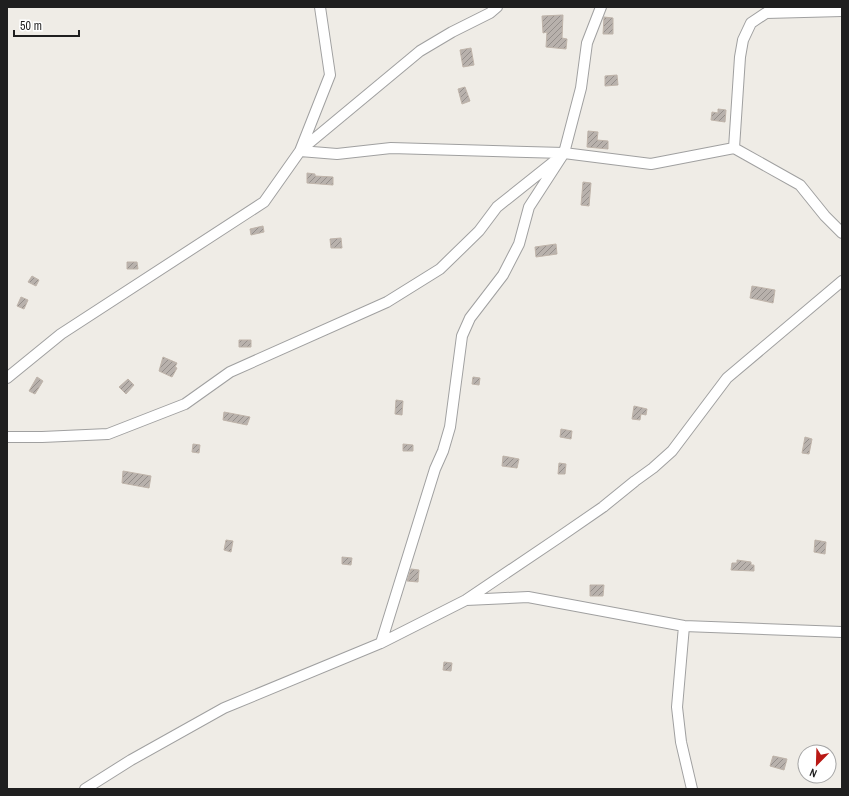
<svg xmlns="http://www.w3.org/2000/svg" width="849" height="796" font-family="'Archivo Narrow',sans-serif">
<defs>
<pattern id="building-hatch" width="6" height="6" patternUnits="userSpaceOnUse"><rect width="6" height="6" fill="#b8b1ac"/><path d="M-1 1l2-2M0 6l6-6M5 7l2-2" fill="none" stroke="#958f8b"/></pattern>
</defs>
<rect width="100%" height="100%" fill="#efece6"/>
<path fill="url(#building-hatch)" stroke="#bfb4aa" d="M563 15 562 38 567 39 566 49 546 47 547 32 543 33 542 16Z
M604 17 613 18V34H603Z
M471 48 474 65 463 67 460 50Z
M617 75 618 85 605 86V76Z
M465 87 470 101 462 104 458 89Z
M718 109 726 110 725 122 711 120 712 112 718 113Z
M588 131 598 132 597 140 608 141V149L587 147Z
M307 173 315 174V176L333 177V185L307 183Z
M583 182 591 183 589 206 581 205Z
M263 226 264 232 251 235 250 229Z
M341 238 342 248H331L330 239Z
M556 244 557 254 536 257 535 247Z
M127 262H137L138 269H127Z
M32 276 39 280 36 286 28 282Z
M752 286 775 290 773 303 750 298Z
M21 297 28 300 24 309 17 306Z
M239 340H251V347H239Z
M163 357 177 363 175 367 177 368 172 377 159 371Z
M37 377 43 381 35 394 29 391Z
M473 377 480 378 479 385 472 384Z
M128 379 134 385 126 394 119 387Z
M396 400 403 401 402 415 395 414Z
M634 406 647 409 646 415 641 414 640 420 632 419Z
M224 412 250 417 247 425 223 420Z
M561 429 572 431 571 439 560 437Z
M805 437 812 439 809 454 802 453Z
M193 444 200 445 199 453 192 452Z
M403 444 413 445V451H403Z
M503 456 519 459 517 468 502 466Z
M559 463 566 464 565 474H558Z
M123 471 151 476 149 488 122 483Z
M226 540 233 541 231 552 224 550Z
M815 540 826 542 825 554 814 552Z
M342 557 352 558 351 565 342 564Z
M737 560 751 562V565H754V571L731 570 732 563H737Z
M411 569 419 570 418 582 407 581Z
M590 585H604L603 596H590Z
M444 662 452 663 451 671 443 670Z
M773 756 787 759 784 770 770 766Z"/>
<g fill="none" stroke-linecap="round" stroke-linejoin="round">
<g stroke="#a0a0a0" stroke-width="12">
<path id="minor" d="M766 13 842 11
M734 148 800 185 825 216 842 233
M302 149 420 51 452 32 490 13 497 7
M300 151 337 154 391 148 564 153 651 164 734 148 740 57 743 40 751 23 775 7
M7 378 61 334 264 202 300 151 330 75 320 7
M7 437H42L108 434 185 404 230 372 387 302 440 269 479 231 497 207 556 160
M466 600 528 597 684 626 842 632
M684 626 677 707 681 742 692 789
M381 643 435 469 443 451 450 427 462 336 470 318 503 275 519 244 529 207 564 153 581 88 587 43 601 7
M85 789 131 760 224 708 381 643 466 600 558 538 603 507 635 481 653 468 672 451 727 378 842 281"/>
</g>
<use href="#minor" stroke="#fff" stroke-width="10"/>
</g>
<rect width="849" height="796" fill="none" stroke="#1f1f1f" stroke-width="16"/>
<g transform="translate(817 764) rotate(203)"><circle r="19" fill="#ffffff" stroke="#a5a5a5"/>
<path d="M0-3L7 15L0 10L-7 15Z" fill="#b91915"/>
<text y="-6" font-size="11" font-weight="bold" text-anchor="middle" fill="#1f1f1f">N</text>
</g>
<path d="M14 30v6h65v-6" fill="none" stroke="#1f1f1f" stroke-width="2"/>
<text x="20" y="30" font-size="12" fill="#1f1f1f" stroke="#ffffff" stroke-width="3" paint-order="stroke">50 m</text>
</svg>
